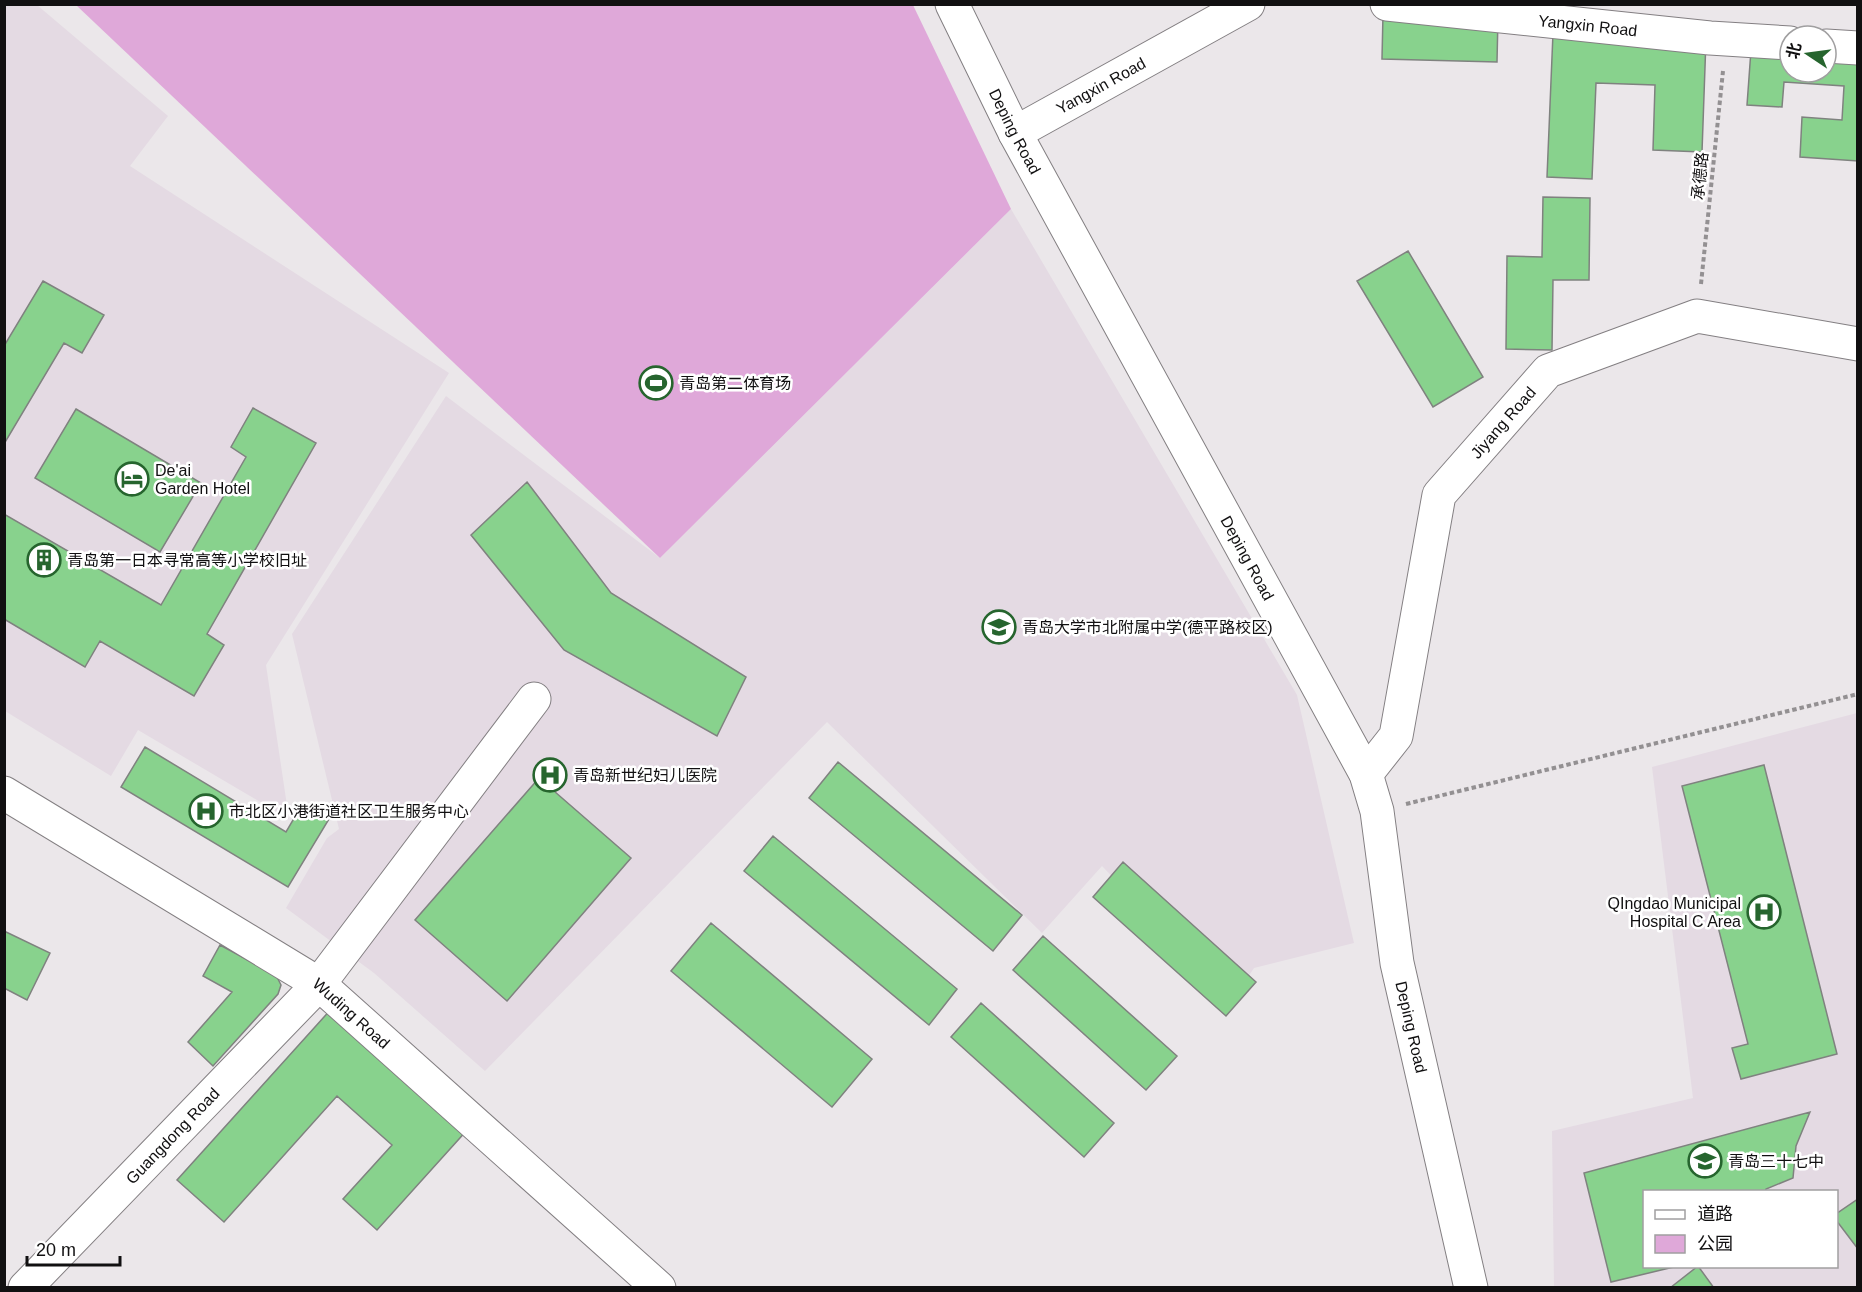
<svg xmlns="http://www.w3.org/2000/svg" width="1862" height="1292" font-family="Arial,'Noto Sans SC',sans-serif">
<rect width="100%" height="100%" fill="#ebe7ea"/>
<path fill="#e4dae3" fill-rule="evenodd" d="M4 5H37L168 116 130 166 449 373 266 665 289 819 138 730 111 776 5 711Z
M1011 209 1297 695 1354 943 1254 968 1232 1001 1102 866 1042 933 827 722 485 1071 374 973 286 908 327 838 339 829 292 634 446 396 660 558Z
M1857 713V1287H1554L1552 1131 1693 1098 1652 767ZM1644 1192H1836V1266H1644Z"/>
<path fill="#dfa8d9" d="M76 5H913L1011 209 660 558Z"/>
<path fill="#88d28d" stroke="#7f827f" stroke-width="1.5" d="M1383 14 1498 17 1497 62 1382 59Z
M1553 33 1706 39 1702 152 1653 150 1655 85 1596 83 1592 179 1547 177Z
M1751 50 1790 53V72H1826V56L1858 58V161L1800 157 1802 117 1842 120 1844 86 1784 82 1782 107 1747 105Z
M1543 197 1590 198 1589 280H1553L1552 350 1506 349 1507 256 1542 257Z
M1408 251 1483 377 1433 407 1357 281Z
M43 281 104 315 82 353 64 343 4 444V346Z
M253 408 316 443 207 634 224 645 194 696 100 641 85 667 4 619V514L161 605 246 457 231 447Z
M76 409 201 483 160 552 35 478Z
M527 482 611 593 746 677 717 736 564 650 471 535Z
M145 747 286 832 303 803 329 819 288 887 121 787Z
M838 762 1022 915 993 951 809 798Z
M1764 765 1837 1054 1741 1079 1732 1048 1748 1044 1682 786Z
M539 778 631 858 507 1001 415 920Z
M773 836 957 989 929 1025 744 871Z
M1123 862 1256 982 1226 1016 1093 897Z
M711 923 872 1059 832 1107 671 971Z
M4 931 50 953 27 1000 4 988Z
M1043 936 1177 1056 1146 1090 1013 970Z
M220 945 276 975 281 985 278 994 213 1066 188 1042 232 992 203 976Z
M981 1003 1114 1123 1084 1157 951 1037Z
M333 1007 468 1129 377 1230 343 1199 392 1145 337 1096 224 1222 177 1180Z
M1810 1112 1796 1146 1793 1178 1766 1189 1765 1192H1644V1266H1678L1611 1282 1584 1173Z
M1858 1199V1249L1836 1220V1214Z
M1698 1266 1714 1288H1670Z"/>
<g fill="none" stroke-linecap="round" stroke-linejoin="round">
<g stroke="#837f82" stroke-width="35">
<g id="minor">
<path id="s1" d="M952 4 1015 133 1366 774 1377 811 1397 963 1471 1288"/>
<path id="s2" d="M1387 4 1710 38 1790 43"/>
<path d="M1826 46 1858 48"/>
<path id="s3" d="M1015 133 1248 4"/>
<path id="s4" d="M1366 774 1396 736 1439 495 1548 371 1697 316 1858 344"/>
<path id="s5" d="M4 793 319 984 659 1288"/>
<path id="s6" d="M25 1288 319 984 534 699"/>
</g>
</g>
<path stroke="#939092" stroke-width="4" stroke-dasharray="4.5 3" stroke-linecap="butt" d="M1701 284 1723 71
M1406 804 1858 694"/>
<use href="#minor" stroke="#fff" stroke-width="33"/>
</g>
<defs>
<g id="stadium-ring" transform="scale(1.725)"><circle r="9.5" fill="#fff" stroke="#26652e" stroke-width="1.5"/><path d="M0-5a6.5 5 0 1 0 0 10a6.5 5 0 1 0 0-10ZM-3.5-1.8h7v3.6h-7Z" fill="#26652e"/></g>
<g id="hotel-ring" transform="scale(1.725)"><circle r="9.5" fill="#fff" stroke="#26652e" stroke-width="1.5"/><path d="M-6-4.5h1.5V1H6V5H4.5V3h-9V5H-6ZM-4 0a1.8 1.8 0 1 1 3.6 0ZM.5 0V-2.5h3Q6-2.5 6 0Z" fill="#26652e"/></g>
<g id="building-ring" transform="scale(1.725)"><circle r="9.5" fill="#fff" stroke="#26652e" stroke-width="1.5"/><path d="M-4-6H4V6H1V3H-1V6H-4ZM-2.5-4.3h1.7v1.8h-1.7ZM.8-4.3h1.7v1.8H.8ZM-2.5-1h1.7V.8h-1.7ZM.8-1h1.7V.8H.8Z" fill="#26652e"/></g>
<g id="school-ring" transform="scale(1.725)"><circle r="9.5" fill="#fff" stroke="#26652e" stroke-width="1.5"/><path d="M0-5L7-2L0 1L-7-2ZM-4 1L0 2.5L4 1V4Q0 6-4 4Z" fill="#26652e"/></g>
<g id="hospital-ring" transform="scale(1.725)"><circle r="9.5" fill="#fff" stroke="#26652e" stroke-width="1.5"/><path d="M-5-5h3v3.5h4V-5h3V5h-3V1.5h-4V5h-3Z" fill="#26652e"/></g>
</defs>
<g fill-rule="evenodd">
<use href="#stadium-ring" x="656" y="383"/>
<use href="#hotel-ring" x="132" y="479"/>
<use href="#building-ring" x="44" y="560"/>
<use href="#school-ring" x="999" y="627"/>
<use href="#hospital-ring" x="550" y="775"/>
<use href="#hospital-ring" x="206" y="811"/>
<use href="#hospital-ring" x="1764" y="912"/>
<use href="#school-ring" x="1705" y="1161"/>
</g>
<g text-anchor="middle" dominant-baseline="central" stroke-width="5" stroke-linejoin="round" paint-order="stroke">
<g font-size="16" fill="#111011" stroke="#fff">
<text stroke="none"><textPath href="#s2" startOffset="202">Yangxin Road</textPath></text>
<text stroke="none"><textPath href="#s3" startOffset="98">Yangxin Road</textPath></text>
<text stroke="none"><textPath href="#s1" startOffset="142">Deping Road</textPath></text>
<text transform="translate(1700 176) rotate(-84)">承德路</text>
<text stroke="none"><textPath href="#s4" startOffset="390">Jiyang Road</textPath></text>
<text stroke="none"><textPath href="#s1" startOffset="628">Deping Road</textPath></text>
<text stroke="none"><textPath href="#s5" startOffset="412">Wuding Road</textPath></text>
<text stroke="none"><textPath href="#s1" startOffset="1132">Deping Road</textPath></text>
<text stroke="none"><textPath href="#s6" startOffset="212">Guangdong Road</textPath></text>
</g>
<g font-size="16" fill="#111011" stroke="#fff" text-anchor="start">
<text x="679" y="383">青岛第二体育场</text>
<text x="155" y="470">De'ai<tspan x="155" dy="18">Garden Hotel</tspan></text>
<text x="67" y="560">青岛第一日本寻常高等小学校旧址</text>
<text x="1022" y="627">青岛大学市北附属中学(德平路校区)</text>
<text x="573" y="775">青岛新世纪妇儿医院</text>
<text x="229" y="811">市北区小港街道社区卫生服务中心</text>
<text x="1741" y="903" text-anchor="end">QIngdao Municipal<tspan x="1741" dy="18">Hospital C Area</tspan></text>
<text x="1728" y="1161">青岛三十七中</text>
</g>
</g>
<rect width="1862" height="1292" fill="none" stroke="#111011" stroke-width="12"/>
<rect x="1643" y="1190" width="195" height="78" fill="#ffffff" stroke="#a09fa0" stroke-width="1.5"/>
<rect x="1655" y="1210" width="30" height="9" fill="#ffffff" stroke="#a09fa0" stroke-width="1.5"/>
<text x="1697" y="1220" font-size="18" fill="#111011">道路</text>
<rect x="1655" y="1235" width="30" height="18" fill="#dfa8d9" stroke="#a09fa0" stroke-width="1.5"/>
<text x="1697" y="1250" font-size="18" fill="#111011">公园</text>
<g transform="translate(1808 54) rotate(283)"><circle r="28" fill="#ffffff" stroke="#a09fa0" stroke-width="1.5"/>
<path d="M0-4.5L10 22L0 15L-10 22Z" fill="#26652e"/>
<text y="-9" font-size="16" font-weight="bold" text-anchor="middle" fill="#111011">北</text>
</g>
<path d="M27 1256v9h93v-9" fill="none" stroke="#111011" stroke-width="3"/>
<text x="36" y="1256" font-size="18" fill="#111011" stroke="#ffffff" stroke-width="4.5" paint-order="stroke">20 m</text>
</svg>
